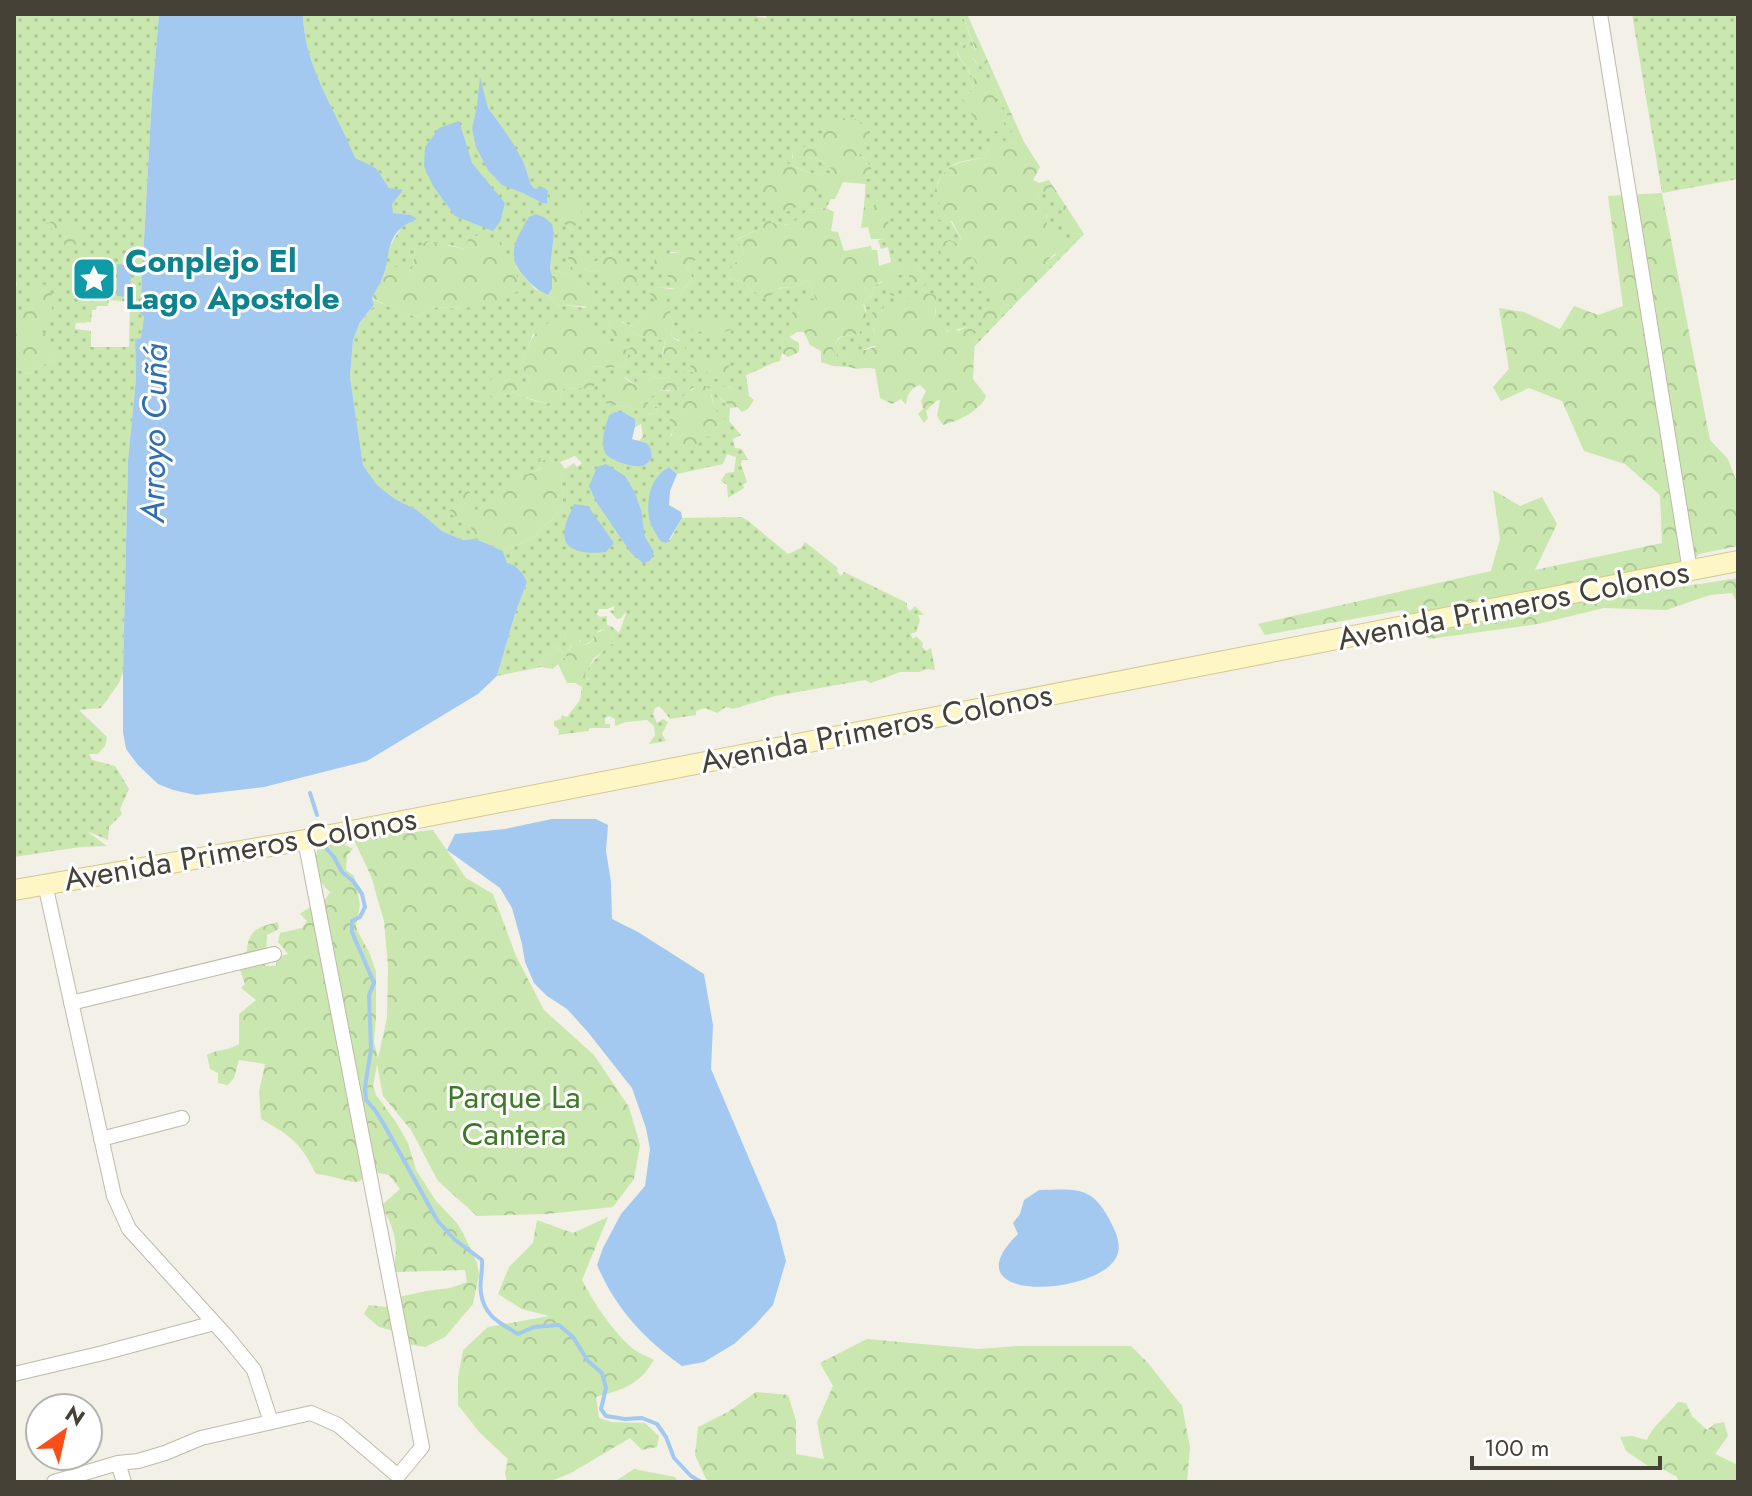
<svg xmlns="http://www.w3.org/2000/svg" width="1752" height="1496" font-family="Jost,sans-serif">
<defs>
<pattern id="grass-dots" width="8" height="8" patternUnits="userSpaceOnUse" patternTransform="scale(2)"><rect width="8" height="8" fill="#c9e7af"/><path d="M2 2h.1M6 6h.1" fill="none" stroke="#aec797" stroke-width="1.8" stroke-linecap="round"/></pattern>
<pattern id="forest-crowns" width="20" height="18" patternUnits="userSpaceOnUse" patternTransform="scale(2)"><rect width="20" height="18" fill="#c9e7af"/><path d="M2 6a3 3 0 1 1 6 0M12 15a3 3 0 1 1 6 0" fill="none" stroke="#aec797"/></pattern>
</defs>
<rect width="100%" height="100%" fill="#f3f0e7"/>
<path fill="url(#grass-dots)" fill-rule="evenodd" d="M14 14H159L152 96 140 313 144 317 141 338 135 339 136 378 128 460 123 672 119 683 101 708 79 710 107 737 105 746 98 754H89L92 760 115 766 129 789 120 809 122 814 109 827 108 840 87 831 107 846 80 847 14 857V367L27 374 54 359 40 328 34 303 31 312 16 313 14 311V291L17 283 14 281ZM109 300 130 302 129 347H91V331L75 329 76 323 91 322 92 310H96L97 306H108Z
M303 14H756L757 17 766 18 767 14H962L976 53 960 42 957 53 974 80 971 92 961 94 994 101 986 81 973 57H982L1013 129V140L1009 144 991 145 984 158C959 161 950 161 937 184L940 202 962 241 958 244 953 258 963 265 973 256 990 289 996 295V324L1003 306 1014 305 974 347 976 324C958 329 953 333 933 329L936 309C914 296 910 299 886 304L873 328 878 346H873L845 357 849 367 833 366 837 357 833 348 840 337 859 334 866 310 863 302 871 297 874 286C884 280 892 280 902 273L927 277 916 264 897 266 891 262 888 247 881 249 878 240 884 239 874 206 867 208 864 207 866 179 874 176 864 158 855 153 854 148 822 136 817 145 793 149 792 158C814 155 818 158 835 171 816 179 803 170 786 163L795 208 817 189 831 199 826 208 808 210 791 225 771 223 768 218 757 230 737 239 744 251C739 261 729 267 727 278L744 282 753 291 794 287 808 281 816 300 789 337 781 342 782 353 780 361C767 364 758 371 746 375L749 395 728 387 717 395 730 408 729 421 741 435 733 439 735 448 742 449 748 460H742L741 464 747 482 743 485 744 488 728 498 727 485 721 481 726 473 734 472 736 457 727 454 723 464 677 474 669 467 650 522 660 541 670 540 682 518 741 517 747 520 788 554 801 548 805 542 838 568 837 571 841 576 844 572 907 603V608L910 611 915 606 924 615H918L920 620 916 632 910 634 913 639 916 636 923 643 922 647 926 651 931 648 935 670 926 669 919 672H900L871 683 865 680 775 696 733 709 726 707 717 713 705 708 696 711V715L670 719 660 706 655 708 653 714 657 723 663 719 668 722 662 734 666 741 649 744 655 735 654 726 647 720 626 722 615 726V719L609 716 605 718V724H610V728H590L588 731 558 735 559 730 554 725V721L561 719 562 715 567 717 580 700 582 687 575 683 578 679 587 682 589 680 585 675C592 660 602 652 614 641L611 634V626L619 633 627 611 621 618 617 619 610 611 614 610V606L607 609H599L597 614 600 617 607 616V625L604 627 605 629 598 631C594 639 591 643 582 645L580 640 567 632 565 638 567 644H572L567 652 565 659 560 660 563 653 552 644 548 653 540 662 541 667 497 676 515 614 527 582C522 572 519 565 507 564L503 551 535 537 541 528 554 518 563 504 561 477 565 469 574 463 577 467 582 463 575 456 560 462 541 459 543 467 531 473 518 476 503 495 483 504V514L475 516V508L458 504 450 510 458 521 469 525 475 533 485 536 483 542 474 539 463 540 442 531 417 510 395 499 377 485 363 465 350 377 353 340 360 322 374 306 372 298 384 275 388 251 394 239 403 225 416 219 411 215 392 213 389 188 376 168 355 159C336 110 304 67 303 14ZM485 98 488 108 500 124 524 163 531 185 535 189 548 191 547 203H542L523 193 472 128 477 106ZM554 234 550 268 552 276 558 271C572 276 592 284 597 298L585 308 563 305 559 307 548 295 534 288 516 267ZM449 245 464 249 462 309 437 307 416 317 394 309 372 299 380 286 407 275 413 267 415 249ZM575 252 589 266 611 253 627 274 600 270 590 272 583 267ZM670 252H681L690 263 687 268 693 279 684 288 678 298H667L665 303 673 323 671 337 680 340 662 355 665 340H651L631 332 621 343 626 350 631 346 626 361 628 366 608 368 594 366 590 371 583 388 562 389 560 398 552 400 547 404C535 400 524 399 514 392L493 399 521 386 529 379 521 365 533 334 590 329 605 343 615 342 609 322H623L632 326 659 304 648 291C658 285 669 290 680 287L669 278ZM642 373 664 379 676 373 670 391H657L647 401 651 406 658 407 656 413 647 415C637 408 618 406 605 403L611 387 625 377 637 386H640L635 375ZM692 388 710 389 715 410 721 417 720 429 713 436 670 437ZM615 412H623L635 419V427L641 424 643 436 639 441 645 442 603 445Z
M1632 14H1738V179L1662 193Z
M1055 190 1070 233 1084 234 1048 271 1046 261 1056 255 1047 229V216L1038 198 1039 192Z"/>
<path fill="url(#forest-crowns)" d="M962 14H967L1024 142 1040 167 1033 180 1039 183 1049 180 1084 234 1070 233 1064 230 1061 217 1062 209 1054 199 1055 191 1039 192 1038 198C1047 208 1047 216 1047 228L1057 230 1063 239 1061 249 1046 261 1048 271 1014 305 1003 306 996 324 985 327 980 312 995 300 996 295 989 290 979 291 971 280 979 269 973 257 963 265 940 252 943 242 950 240 958 244 962 240 952 221 947 222 939 220 940 213 936 209 940 202 932 198C944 165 951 163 984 158L991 145 1000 138 1009 144 1013 140 1010 134 1013 129 982 57 973 58C985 78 1004 111 1006 133L979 128 960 94 971 92 974 80 957 52 959 42 976 51Z
M838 118 855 119 869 130 865 146 854 149 856 153C866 159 871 164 874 176L866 179V184L843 182 835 199H831L817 190 795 208 786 212 760 197 758 185 786 163C802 170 817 179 834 171 820 158 813 155 793 158L792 149 817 145 822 135 825 119Z
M1662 193 1710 440 1728 459 1738 486V546L1699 554 1667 589 1738 578V604L1732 593 1710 595 1666 610 1604 608 1538 624 1429 639 1403 610 1265 635 1258 624 1491 571 1500 539 1493 490 1520 506 1542 497 1557 524 1535 570 1662 543 1660 495 1625 464 1584 451 1562 401 1529 388 1501 401 1493 387 1509 369 1499 308 1524 312 1560 329 1574 306 1598 315 1623 306 1608 196Z
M874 195 883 197C888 212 892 225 883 239H871L868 227 861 228 864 207 867 208 874 206Z
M562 199H574L580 205 583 220 572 228 561 222 559 208Z
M826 208 834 212 831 231 838 232 844 251 871 246 872 250H877L879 266 891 262 897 266 906 263 916 264 927 277 925 285 919 289 911 287 909 275 901 273 893 280 898 286 897 292 892 297 882 281 874 286 871 297 863 302 867 320 859 334 839 337 833 348 837 357 833 366 821 362V351L810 345 804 332H797L789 337 799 343V352L788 357 782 353 781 342 789 337 788 329 794 306 803 301 816 300 808 281 794 287 778 288 767 299 753 291 744 282 727 278C729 267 739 261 744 251L736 240 757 230 768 218 772 223 790 225 808 210Z
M53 221 58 226 63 222H73L87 241 66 247 61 240 62 231H54L46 224Z
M474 235 498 241 516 268 518 291 507 298 462 309 437 307 416 317 393 309 372 298 390 267H398L407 275 413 267 415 249 427 241 464 249 468 240Z
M688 246 699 251 698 258 690 263 687 268 693 279 684 288 678 298H668L665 303 670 308V316L673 323 671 337 684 344 687 355 675 362 662 363 665 340H651L631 332 622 343 626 350 637 343 645 352 637 356 628 354 626 361 629 366 608 368 594 366 590 371 597 380 593 388 562 389 560 398 556 402 552 400 547 404C535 399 524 399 514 392L493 399 486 388 492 378 517 375 521 386 529 379 521 365C531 339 533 329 559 317L566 322C577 320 584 319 590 329L596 328 602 333 605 343 615 342 609 322 613 319 632 326 658 304 648 291 654 287 671 289 679 287 654 263 656 255 681 252Z
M575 252 589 265C606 258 606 246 625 261L627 274 637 275 639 283 634 288C617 285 609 286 599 270L590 272 583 267 580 271 573 270 568 258Z
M558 271C572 276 592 283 597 298L592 307 563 305 559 307 548 295 552 289V276Z
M44 284 52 295V317L40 329 55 346 54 359 27 374 14 367V311L16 313 31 311 34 303 32 288Z
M919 292 936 295 934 329 940 327 948 332 950 326 958 331 975 323 978 329 975 334 973 379 986 396C980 411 958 421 943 425L937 416 940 400 936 401 926 411 928 418 924 423 918 414 923 409 921 401 926 391 920 385C910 388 907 395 906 405L901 399 892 404 880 398 875 369C865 366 859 371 849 367L845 357 849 349 866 350 877 346 871 315 875 307 882 312 886 304 904 298 918 299Z
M724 319 732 329C708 340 702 330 681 327L682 320Z
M699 357 727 360 731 373 722 379 711 378 705 370 697 374 688 371 683 378 680 389 658 391 647 401 651 406 658 407 656 413 646 415C637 408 618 406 605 403V389L611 387 612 378 618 375C626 377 632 385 639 386L635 375 642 373 664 379 676 373 688 371 694 359Z
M702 384 710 389C713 404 714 414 729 421 725 427 719 430 713 436L703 437C696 453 683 450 669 445L673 430 669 418 677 411 681 412 683 407 677 399C688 395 692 388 702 384Z
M720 386C731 387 746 392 754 400L748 409 742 412 737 407 730 408 726 403 717 395Z
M540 459 560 462 565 469 561 477 563 504 554 518 541 528 535 537 503 551 483 542 484 536 475 534 469 525 458 521 449 511 458 504 460 494 467 489 478 502 475 508V515L483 514V504L502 495 503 487 518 476 531 473 542 468Z
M607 625 611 626V634L614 641 620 643 619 647 612 644 594 658 585 675 589 681 587 682 578 679 575 683H567L558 664 553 669 541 667 540 662 548 653 547 648 552 644 563 653 560 660 565 659 567 652 572 645 567 644 565 638 567 632 577 635 582 645 588 644 594 639 593 635 605 629 604 627Z
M433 830 466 878 493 894 516 956 544 1010 594 1055 629 1107 640 1145 634 1179 613 1207 547 1214 477 1216 438 1181 411 1130 383 1096 377 1064 373 1086 376 1095 396 1122 408 1143 416 1170 436 1201 456 1222 463 1233 477 1263 479 1275 473 1304 445 1337 425 1347 408 1344 394 1331 379 1327 364 1314 369 1305 386 1307 390 1299 426 1291 450 1288 467 1282 465 1270 396 1272C393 1263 396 1260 396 1251 396 1235 390 1219 381 1206L400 1189 389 1175 373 1172 358 1182C343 1181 331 1175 316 1174 301 1143 291 1136 261 1119L259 1092 265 1064 239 1060 234 1078 228 1085 218 1083V1073L210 1069 207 1055C218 1049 228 1051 239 1044V1014L256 1000 241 988 245 984 240 970 227 963 247 951C248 929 259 927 278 922L279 929 267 935 266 955 259 960 266 966H276L277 957 288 954 278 942 280 933 302 928 307 921 300 914 310 907 317 912 330 892C309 873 316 863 319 838L337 840 353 849 347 855 346 870 354 876 360 905 356 926 358 932 370 954 376 972V1016L374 1042 378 1058 387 1018 388 967 384 921 371 876 353 838Z
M608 1217 582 1280C595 1305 611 1329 632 1348 638 1353 647 1356 654 1360 638 1386 624 1389 596 1397L599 1418 611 1422 645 1423 659 1436 657 1447 642 1450 630 1438 571 1473 549 1482H507L505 1473 508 1459 480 1433 458 1405V1378L463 1350 488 1327 549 1316 522 1309 498 1294 509 1267 533 1243 537 1220 573 1233Z
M867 1339 978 1349 1019 1346H1131L1148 1363 1182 1406 1190 1447 1187 1482H712L706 1479 695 1455 698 1427 728 1412 756 1392 788 1395 796 1421V1454L824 1459 817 1422 833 1386 820 1363Z
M1678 1402 1686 1403 1692 1416 1707 1430 1714 1424 1724 1422 1728 1436 1715 1454 1738 1465V1482H1679L1677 1477 1663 1469 1651 1468 1626 1451 1620 1437 1632 1436 1647 1440C1652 1426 1668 1415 1678 1402Z
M634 1469 675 1477 678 1482H614Z"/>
<path fill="#a3c9f0" d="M159 14H303C304 67 336 110 355 158L376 168 389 188 403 190 392 204 393 213 411 215 417 219C387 231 391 248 384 274 381 282 376 290 372 298L374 305 360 322 353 340 350 377 363 465 377 485 395 499 417 510 442 531 463 540 474 539 483 542 503 551 507 563C519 566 522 572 527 582L515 614 497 676 478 694 367 761 264 787 196 795 173 790 158 784 138 765 126 749 123 732V672L128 460 136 378 135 339 141 338 144 317 140 313 152 96Z
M480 77 488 108 500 124 514 145 524 163 531 185 535 189 543 187 548 191 547 203H542L523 193 502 185 488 170 476 147 472 128 477 106Z
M459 121 472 163 505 203 500 222 493 231 455 216 433 186 424 166 425 147 439 128Z
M536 214 545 218 552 224 554 234 550 268 552 276V289L548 295C536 290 531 284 523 275 505 255 517 237 529 217Z
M117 264 131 265 130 297 117 296Z
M615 412H623L635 419V427L632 439C645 443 651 441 652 457 649 461 648 464 642 466 634 468 611 461 606 454 599 443 606 426 609 415Z
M606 464 625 476 635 493 641 510 645 537 654 552 650 561 643 563 631 553 597 503 589 486 597 467Z
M669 467 677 474 670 491 669 505 681 512 682 518 667 543 660 541C657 535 652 528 650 522 645 502 650 477 669 467Z
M574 504 588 506 614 543 606 552C589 554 559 554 565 528 566 520 571 512 574 504Z
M552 819H596L608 825 606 851 611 882 612 919 638 932 704 974 713 1025 711 1069 776 1222 786 1261 773 1305 754 1326 734 1344 704 1362 682 1366C644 1339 616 1309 597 1265L603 1248 621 1214 645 1186 650 1149 646 1128 632 1088 587 1031 567 1009 547 996 534 983 525 962 522 944 512 908 500 888 447 850 455 834 505 829Z
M1039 1190C1072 1190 1090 1184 1108 1217 1115 1230 1123 1244 1116 1258 1094 1297 947 1303 1018 1234L1013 1223 1020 1214 1024 1200Z"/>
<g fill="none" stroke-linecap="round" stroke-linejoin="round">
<path stroke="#a3c9f0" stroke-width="4" d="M310 793 317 815
M327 849 334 857 342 872 353 881 362 894 365 907 360 917 352 921V932L374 983 369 995 371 1049 365 1087 366 1100 375 1110 386 1128 437 1220 454 1239 482 1260C483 1272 479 1282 481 1293 484 1316 500 1323 518 1334L534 1327 559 1325 573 1337 588 1361 602 1373 606 1388 601 1409 606 1416 625 1419 642 1418 657 1424 666 1437 674 1458 691 1476 701 1482"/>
<g stroke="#bfb9a9" stroke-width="16">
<path id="street" d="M1600 14 1690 571
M45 884 114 1196 129 1229 228 1338 254 1370 271 1422
M71 1003 274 954
M101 1139 182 1118
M14 1374 103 1353 214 1323
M118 1463 124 1482
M54 1482 118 1463 138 1461 165 1453 201 1438 311 1413 338 1425 398 1476 422 1447 305 840"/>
</g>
<g stroke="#d3c897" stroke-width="22">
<path id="secondary" d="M14 890 305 840 1738 561"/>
</g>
<use href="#street" stroke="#fff" stroke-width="14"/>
<use href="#secondary" stroke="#fef6c5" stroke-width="20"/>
</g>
<defs>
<g id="sight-square" transform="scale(2.3)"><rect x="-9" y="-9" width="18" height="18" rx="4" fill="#0f9aa8" stroke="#fff"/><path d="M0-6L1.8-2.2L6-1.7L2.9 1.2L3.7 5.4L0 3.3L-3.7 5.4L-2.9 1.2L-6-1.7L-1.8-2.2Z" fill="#fff"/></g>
</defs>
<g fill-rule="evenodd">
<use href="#sight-square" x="94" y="279"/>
</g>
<g text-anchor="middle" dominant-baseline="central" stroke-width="6" stroke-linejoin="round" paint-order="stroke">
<g font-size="32" font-weight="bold" fill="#0d838f" stroke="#fff" text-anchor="start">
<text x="125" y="261">Conplejo El<tspan x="125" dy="37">Lago Apostole</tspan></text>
</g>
<g font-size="32" fill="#464136" stroke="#fff">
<text transform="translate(1513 605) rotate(-11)">Avenida Primeros Colonos</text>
<text transform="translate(876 728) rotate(-11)">Avenida Primeros Colonos</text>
<text transform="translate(240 849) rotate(-10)">Avenida Primeros Colonos</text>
</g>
<g font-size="32" fill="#407829" stroke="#fff">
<text x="514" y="1097">Parque La<tspan x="514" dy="37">Cantera</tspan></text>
</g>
<g font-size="34" font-style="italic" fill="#2f6fb1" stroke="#fff">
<text transform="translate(154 433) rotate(-89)">Arroyo Cuñá</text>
</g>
</g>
<rect width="1752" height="1496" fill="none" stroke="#464136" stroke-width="32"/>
<g transform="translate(64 1432) rotate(34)"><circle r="38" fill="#ffffff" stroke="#b5b3af" stroke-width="2"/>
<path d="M0-6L14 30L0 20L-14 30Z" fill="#f94e18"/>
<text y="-12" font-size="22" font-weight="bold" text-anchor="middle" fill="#464136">N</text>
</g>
<path d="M1472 1456v12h188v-12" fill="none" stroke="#464136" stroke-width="4"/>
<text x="1484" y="1456" font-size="24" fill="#464136" stroke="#ffffff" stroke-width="6" paint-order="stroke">100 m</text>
</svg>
